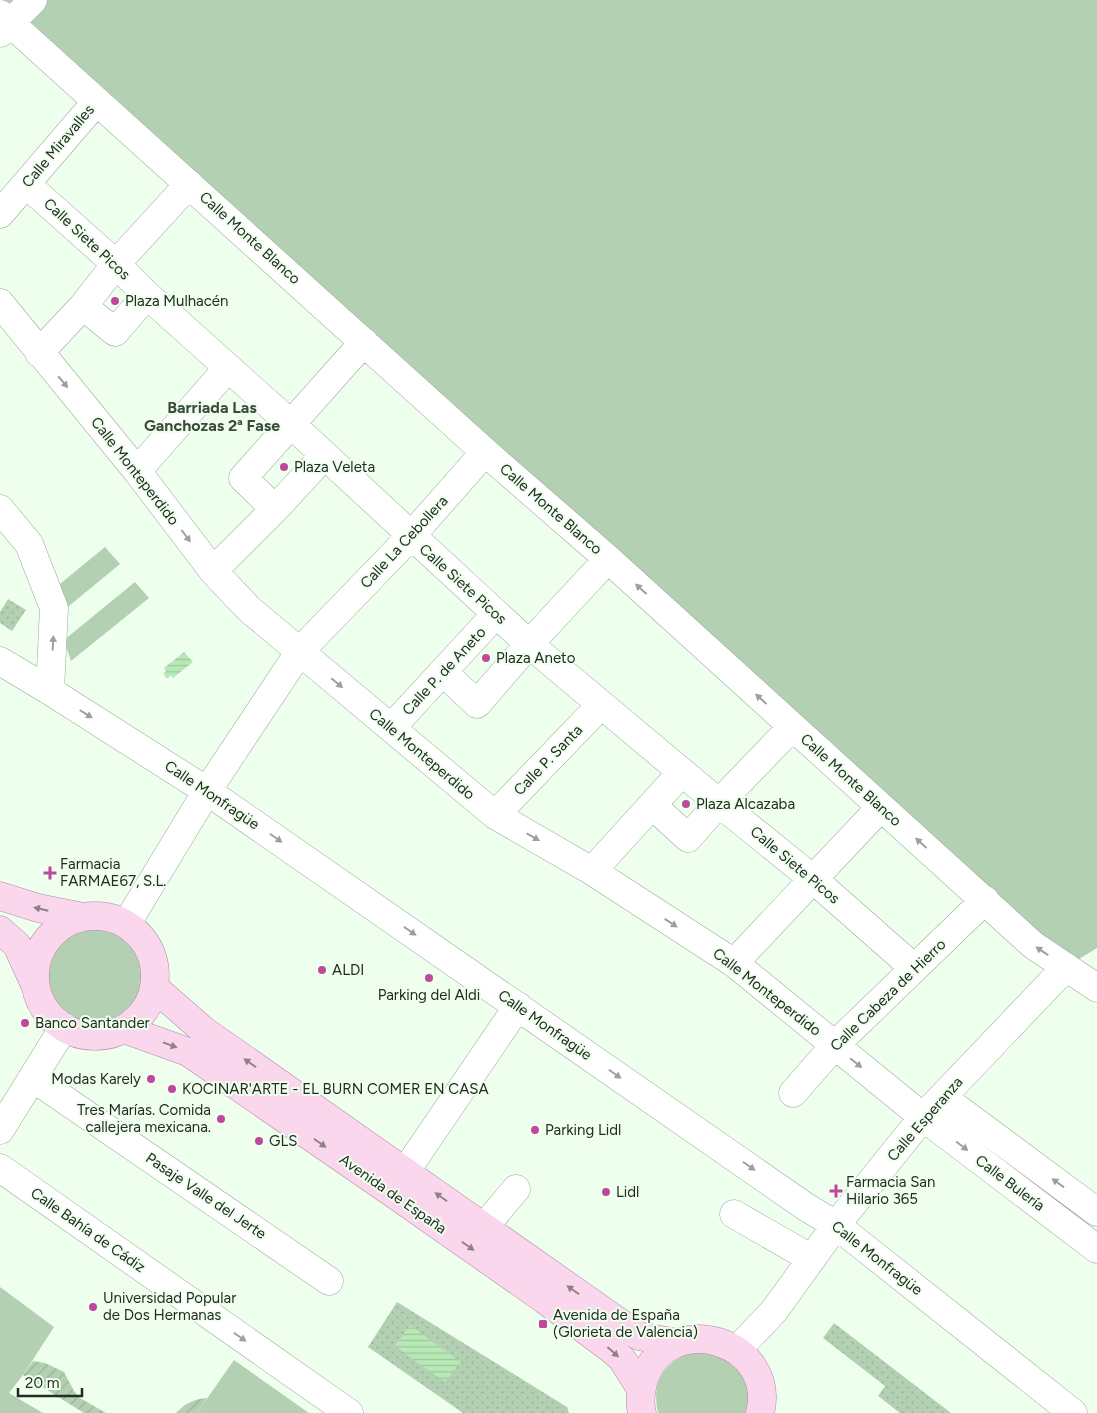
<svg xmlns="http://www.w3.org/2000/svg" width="1097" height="1413" font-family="Figtree,sans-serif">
<defs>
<pattern id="park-dots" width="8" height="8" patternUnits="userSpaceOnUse" patternTransform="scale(1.25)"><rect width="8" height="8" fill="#b3d1b2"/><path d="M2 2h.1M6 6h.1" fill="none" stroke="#9ab499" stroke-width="1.8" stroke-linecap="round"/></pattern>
<pattern id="garden-furrows" width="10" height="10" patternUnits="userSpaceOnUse" patternTransform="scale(1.25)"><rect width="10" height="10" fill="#b3d1b2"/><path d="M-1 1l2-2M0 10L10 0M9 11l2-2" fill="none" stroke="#9ab499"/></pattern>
<pattern id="water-rules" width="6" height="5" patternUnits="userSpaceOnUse" patternTransform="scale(1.25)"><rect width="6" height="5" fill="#b7e8b5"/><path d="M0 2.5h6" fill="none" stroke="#9dc79c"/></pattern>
</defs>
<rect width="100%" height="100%" fill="#eeffed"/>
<path fill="#b3d1b2" d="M0 0H1097V948L1066 967 0 14Z
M105 547 120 564 58 615 55 588Z
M135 582 149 598 71 661 64 640Z
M49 975a48 48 0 1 1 96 0a48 48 0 1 1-96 0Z
M0 1287 54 1327 23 1375 9 1393 43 1413H0Z
M691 1351 724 1354 748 1377 749 1413H658C651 1382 664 1364 691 1351Z
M234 1360 309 1413H197Z"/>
<path fill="url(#park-dots)" d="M8 599 26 610 12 631 0 623V612Z
M397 1302 567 1407 569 1413H463L368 1347Z
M834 1323 951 1413H900L878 1396 885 1386 823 1338Z"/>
<path fill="url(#garden-furrows)" d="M33 1361 45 1363 64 1372 74 1391 80 1398 106 1413H84L23 1375Z
M207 1398 197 1413H176C186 1403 194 1399 207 1398Z"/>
<path fill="url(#water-rules)" d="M184 652 193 662 173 678 171 675 168 678 165 677 164 673 166 671 164 668Z
M410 1325 461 1362 445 1382 395 1346Z"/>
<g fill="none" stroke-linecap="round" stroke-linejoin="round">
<g stroke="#99a998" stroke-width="29">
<path id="minor" d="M0 14 485 452 608 559 1033 945 1097 988
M0 33 33 0
M26 184 116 264 147 295 291 424 529 644 719 803 813 879 914 968
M0 214 97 101
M0 303 137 471 213 571 249 609 495 815 592 871 734 963 923 1117 1097 1249
M83 306 115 332 147 295
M39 353 83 306 116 264 189 184
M137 471 228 368
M0 509 29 544 54 608 50 691
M275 509 243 478 364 342
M213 571 275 509 324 456
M0 661 50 691 207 791 806 1207 836 1225 1073 1413
M443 672 477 704 529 644 608 559
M391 728 496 614
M682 772 652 805 688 838 719 803 792 727
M495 815 601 705
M592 871 652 805
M127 923 207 791 300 651 411 536 485 452
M734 963 881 807
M33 1078 329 1281
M793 1093 835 1045 985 900
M942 1097 1097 1212
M0 1130 64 1027
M0 1168 349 1413
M405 1172 518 1006
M734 1214 812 1259
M484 1227 516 1189
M737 1350 774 1311 836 1225 923 1117 1066 967"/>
</g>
<g stroke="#af89a0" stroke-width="29">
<path id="major" d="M0 896 38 908 83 917
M35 976a60 60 0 1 1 120 0a60 60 0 1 1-120 0Z
M0 930 17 945 36 987
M155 988 203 1030 639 1336 677 1343
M124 1029 188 1052 391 1192 545 1300 611 1349 622 1359 641 1389
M642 1413C639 1402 641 1390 644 1379 669 1307 778 1341 760 1413"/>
</g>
<use href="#minor" stroke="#fff" stroke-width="28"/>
<use href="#major" stroke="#fbd7ee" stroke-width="28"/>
</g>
<defs><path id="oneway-solid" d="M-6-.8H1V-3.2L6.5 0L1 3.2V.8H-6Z" transform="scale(1.25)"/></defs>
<g fill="#9da09c">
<use href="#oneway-solid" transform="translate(63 382) rotate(50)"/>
<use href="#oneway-solid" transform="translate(186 536) rotate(53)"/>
<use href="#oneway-solid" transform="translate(641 589) rotate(-138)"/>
<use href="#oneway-solid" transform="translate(53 643) rotate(-87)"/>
<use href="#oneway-solid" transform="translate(337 683) rotate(40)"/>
<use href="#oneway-solid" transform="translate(761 699) rotate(-138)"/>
<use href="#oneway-solid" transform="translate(86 714) rotate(32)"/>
<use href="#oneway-solid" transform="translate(533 837) rotate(30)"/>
<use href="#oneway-solid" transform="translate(276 838) rotate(35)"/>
<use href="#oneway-solid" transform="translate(921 843) rotate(-138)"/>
<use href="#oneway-solid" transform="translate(671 923) rotate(33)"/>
<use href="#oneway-solid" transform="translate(410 931) rotate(35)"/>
<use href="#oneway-solid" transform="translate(1042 951) rotate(-146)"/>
<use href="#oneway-solid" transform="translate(856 1063) rotate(39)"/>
<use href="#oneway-solid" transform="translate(615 1074) rotate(35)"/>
<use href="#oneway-solid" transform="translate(962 1146) rotate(37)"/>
<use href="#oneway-solid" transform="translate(749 1166) rotate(35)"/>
<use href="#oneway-solid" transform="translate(1058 1183) rotate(-144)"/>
<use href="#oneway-solid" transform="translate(240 1337) rotate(35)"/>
</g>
<g fill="#908189">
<use href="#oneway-solid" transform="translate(41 909) rotate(-167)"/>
<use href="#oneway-solid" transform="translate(170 1045) rotate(20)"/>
<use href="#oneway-solid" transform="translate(250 1063) rotate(-145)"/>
<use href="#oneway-solid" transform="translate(320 1143) rotate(35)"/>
<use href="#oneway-solid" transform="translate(441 1197) rotate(-145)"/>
<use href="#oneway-solid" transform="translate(468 1246) rotate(35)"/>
<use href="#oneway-solid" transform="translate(573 1290) rotate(-145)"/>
<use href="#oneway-solid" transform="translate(613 1352) rotate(42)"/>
</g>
<g fill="#c0489c" stroke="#eeffed" stroke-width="2">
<circle cx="115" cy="301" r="5"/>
<circle cx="284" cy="467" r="5"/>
<circle cx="486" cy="658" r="5"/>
<circle cx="686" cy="804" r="5"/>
<path d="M47.5 865.5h5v5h5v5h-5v5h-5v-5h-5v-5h5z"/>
<circle cx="322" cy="970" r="5"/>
<circle cx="429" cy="978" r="5"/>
<circle cx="25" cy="1023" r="5"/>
<circle cx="151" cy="1079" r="5"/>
<circle cx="172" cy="1089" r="5"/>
<circle cx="221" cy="1119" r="5"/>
<circle cx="535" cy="1130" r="5"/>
<circle cx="259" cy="1141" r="5"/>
<path d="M833.5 1183.5h5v5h5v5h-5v5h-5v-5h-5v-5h5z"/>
<circle cx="606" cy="1192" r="5"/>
<circle cx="93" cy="1307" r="5"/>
<rect x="538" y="1319" width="10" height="10" rx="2.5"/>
</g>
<g text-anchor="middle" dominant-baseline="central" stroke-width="4" stroke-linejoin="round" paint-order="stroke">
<g font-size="15" fill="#252b24" stroke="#eeffed">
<text transform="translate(58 146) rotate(-50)">Calle Miravalles</text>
<text transform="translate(250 238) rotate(42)">Calle Monte Blanco</text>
<text transform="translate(87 239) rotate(43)">Calle Siete Picos</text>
<text transform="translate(135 471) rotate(52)">Calle Monteperdido</text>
<text transform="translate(551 509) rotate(41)">Calle Monte Blanco</text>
<text transform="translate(404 542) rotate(-47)">Calle La Cebollera</text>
<text transform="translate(463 584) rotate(42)">Calle Siete Picos</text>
<text transform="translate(444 671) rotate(-47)">Calle P. de Aneto</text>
<text transform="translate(422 754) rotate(40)">Calle Monteperdido</text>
<text transform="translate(548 760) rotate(-46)">Calle P. Santa</text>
<text transform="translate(851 780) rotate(42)">Calle Monte Blanco</text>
<text transform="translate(212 795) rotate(34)">Calle Monfragüe</text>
<text transform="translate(795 865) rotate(40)">Calle Siete Picos</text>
<text transform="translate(767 992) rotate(38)">Calle Monteperdido</text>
<text transform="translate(888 995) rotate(-44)">Calle Cabeza de Hierro</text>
<text transform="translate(545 1025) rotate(35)">Calle Monfragüe</text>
<text transform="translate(925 1119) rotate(-49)">Calle Esperanza</text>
<text transform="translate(1010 1183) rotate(37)">Calle Bulería</text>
<text transform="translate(393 1194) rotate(35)">Avenida de España</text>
<text transform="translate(206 1196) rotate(34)">Pasaje Valle del Jerte</text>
<text transform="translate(88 1230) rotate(35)">Calle Bahía de Cádiz</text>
<text transform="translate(877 1258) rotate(38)">Calle Monfragüe</text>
</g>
<g font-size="15" fill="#252b24" stroke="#eeffed" text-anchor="start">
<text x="125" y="301">Plaza Mulhacén</text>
<text x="294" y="467">Plaza Veleta</text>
<text x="496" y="658">Plaza Aneto</text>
<text x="696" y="804">Plaza Alcazaba</text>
<text x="60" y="864">Farmacia<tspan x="60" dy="17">FARMAE67, S.L.</tspan></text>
<text x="332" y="970">ALDI</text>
<text x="429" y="995" text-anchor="middle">Parking del Aldi</text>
<text x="35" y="1023">Banco Santander</text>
<text x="141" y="1079" text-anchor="end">Modas Karely</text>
<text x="182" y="1089">KOCINAR'ARTE - EL BURN COMER EN CASA</text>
<text x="211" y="1110" text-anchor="end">Tres Marías. Comida<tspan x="211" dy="17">callejera mexicana.</tspan></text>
<text x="545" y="1130">Parking Lidl</text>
<text x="269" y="1141">GLS</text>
<text x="846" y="1182">Farmacia San<tspan x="846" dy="17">Hilario 365</tspan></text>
<text x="616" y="1192">Lidl</text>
<text x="103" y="1298">Universidad Popular<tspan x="103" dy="17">de Dos Hermanas</tspan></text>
<text x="553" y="1315">Avenida de España<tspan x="553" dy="17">(Glorieta de Valencia)</tspan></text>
</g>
<g font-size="16" font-weight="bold" fill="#3c4a3b" stroke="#eeffed">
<text x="212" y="407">Barriada Las<tspan x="212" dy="18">Ganchozas 2ª Fase</tspan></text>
</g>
</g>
<path d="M18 1388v8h64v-8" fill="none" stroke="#252b24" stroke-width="2.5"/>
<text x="25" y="1388" font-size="15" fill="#252b24" stroke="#eeffed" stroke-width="4" paint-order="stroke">20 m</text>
</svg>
